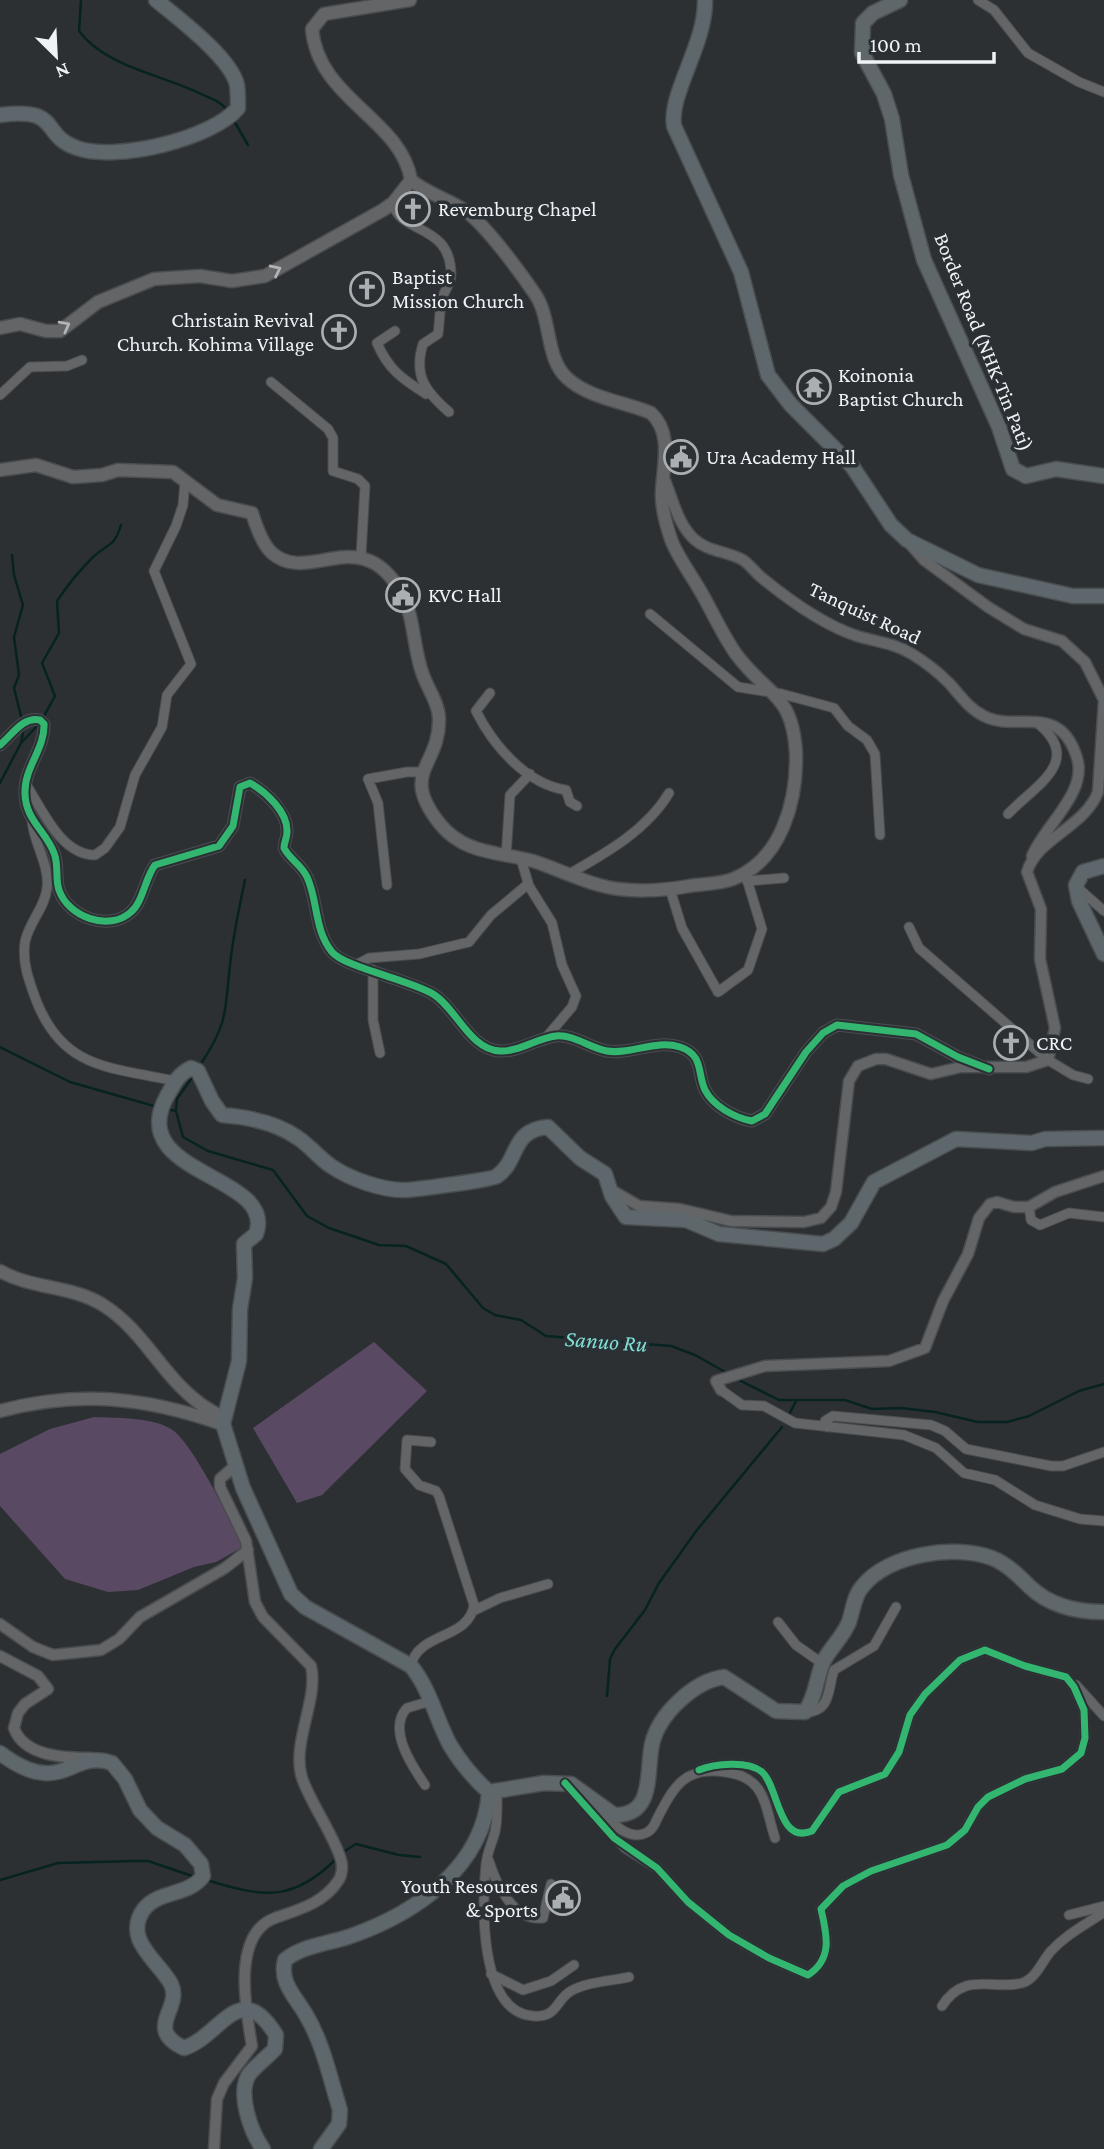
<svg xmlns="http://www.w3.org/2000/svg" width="1104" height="2149" font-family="'Crimson Pro',serif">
<rect width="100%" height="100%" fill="#2d3033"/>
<path fill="#594963" d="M374 1342 427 1391 322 1495 297 1503 253 1428Z
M94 1417C116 1418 156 1417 174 1431 195 1448 230 1520 243 1547L216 1562 194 1567 138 1590 108 1592 65 1579 0 1506V1454L50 1429Z"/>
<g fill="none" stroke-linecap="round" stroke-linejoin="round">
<path stroke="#062321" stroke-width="2.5" d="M81 0 79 31C106 67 160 74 199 93 209 98 219 100 226 109
M234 121 248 145
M12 555 14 575 23 605 14 637 19 675 14 688 22 720
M44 716 55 696 42 663 59 633 57 601C67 586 81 569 93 557 108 543 114 548 121 525
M21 743 24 727
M0 783 21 743 38 725
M0 1047 70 1082 154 1106
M202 1062C228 1023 225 1010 230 965 233 936 239 908 245 880
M176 1109 177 1099 193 1076
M171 1110 176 1111 183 1137 208 1151 273 1170 307 1216 329 1228 379 1245 406 1246 446 1264 483 1308 495 1315 521 1320 546 1336 671 1346 695 1355 727 1373
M735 1378 779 1400H845L872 1409 901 1408 935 1412 978 1422H1007L1029 1416 1079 1391 1104 1384
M790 1413 796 1401
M607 1696 610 1659 615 1649 645 1610 659 1583 697 1530 782 1427
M343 1852 356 1844 399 1855 420 1857
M0 1880 58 1863 136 1861H148L192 1876
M210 1881C265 1898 294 1901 336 1859"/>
<g stroke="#4a4d4f" stroke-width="11">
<path id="minor" d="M978 0 994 10 1028 53 1079 82 1104 92
M393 203C399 235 451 222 451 275 451 283 446 288 443 296 439 307 440 321 438 334L423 344C413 376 426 392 449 412
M395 331 377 343C388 369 402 379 426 394
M271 382 328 429 333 438V471L358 479 365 486 361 556
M0 395 30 367 67 366 82 360
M650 614 738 687 782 694 834 708 848 726 867 740 875 754 880 835
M490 693 476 711C493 745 526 784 566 790L570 802 577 806
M25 783C42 808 60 855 95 855L105 848 120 827 135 775 162 727 167 695 191 664 154 571 176 526 183 505 185 481
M1008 814C1034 786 1086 761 1036 722
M32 820C33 842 50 865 47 888 45 908 29 922 25 942 22 963 29 981 36 1000 63 1070 111 1067 175 1081
M506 857 510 795 530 774
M521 859 529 886 552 923 562 965 576 996 572 1007 544 1040
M569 874C606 853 647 830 669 793
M747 881 784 878
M387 885 378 803 368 779 407 772H421
M1077 887 1104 911
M670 889 682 928 718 992 748 970 762 929 745 873
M909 927 919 948 1048 1060 1073 1075 1088 1079
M356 965 369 958 419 954 469 942 491 915 528 884
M373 970V1020L380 1053
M1029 1207 1031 1220 1040 1225 1069 1213 1104 1217
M721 1390 742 1405 764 1406 795 1423 904 1435 936 1448 964 1473 995 1480 1035 1505 1080 1519 1104 1521
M827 1427 825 1421 833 1416 931 1425 945 1431 966 1449 1051 1466H1063L1104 1452
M473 1611 500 1598 548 1584
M778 1622 796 1645 823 1664
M411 1666C417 1632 469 1640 474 1605L439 1496 436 1491 419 1485 405 1469 407 1440 431 1442
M1076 1685 1104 1716
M804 1713C832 1711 827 1691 834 1670L874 1646 896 1607
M425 1785C412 1766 387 1729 407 1708L431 1701
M497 1789C497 1803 498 1819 495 1832 492 1843 487 1853 486 1864 482 1901 478 2012 533 2016 558 2018 556 1999 571 1991 586 1982 611 1981 629 1977
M573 1791 625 1848 657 1868 688 1902 729 1935 769 1958 808 1975C833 1959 827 1935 821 1909L843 1886 871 1871 947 1845 965 1830 978 1807 988 1797 1025 1779 1062 1769 1081 1753 1085 1738 1084 1710 1074 1687 1066 1677 1025 1666 985 1650 960 1660 925 1694 910 1715 899 1752 885 1774 839 1792 812 1831C778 1845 779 1787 762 1772 748 1760 714 1764 699 1770
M602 1813C613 1823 627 1839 643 1834 651 1832 654 1826 657 1819 674 1786 685 1766 725 1772 766 1777 764 1804 775 1838
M489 1861C496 1884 514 1922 543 1918L551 1884
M1069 1915 1104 1906
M491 1974 523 1990 551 1981 574 1965
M942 2006C965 1970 995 1991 1022 1983 1036 1979 1042 1961 1051 1951 1067 1934 1085 1925 1104 1912"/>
</g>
<g stroke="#4a4d4f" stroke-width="13">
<path id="tertiary" d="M664 478C673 499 677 523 694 539 708 552 727 551 743 560 750 565 755 572 762 578 789 600 823 625 857 636 877 642 894 643 912 654 925 662 938 672 949 683 960 695 969 709 984 716 1016 733 1060 701 1077 758 1088 792 1045 825 1032 856
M0 745C12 735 23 716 40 720L44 724C45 748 25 767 25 791 24 819 46 831 54 853 59 865 55 879 59 890 68 917 109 932 131 912 143 902 145 878 155 865L219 846 233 826 240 787 250 783C266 792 288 812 287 832 287 838 284 842 284 848 290 860 301 864 307 877 318 900 314 930 332 952 344 967 410 980 433 994 456 1008 470 1050 500 1051 519 1052 537 1038 556 1036 573 1034 590 1048 607 1051 631 1055 656 1039 680 1047 704 1055 697 1073 705 1090 713 1106 735 1118 752 1121L765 1114 806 1052 823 1033 837 1025 916 1034 958 1057 989 1069
M613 1191 639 1206 680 1209 731 1221 804 1222 821 1218 831 1207 836 1192 849 1081 858 1066 876 1059H886L931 1074 961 1067H1026L1048 1060 1055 1028 1040 959 1041 909 1027 872C1037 838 1084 828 1098 792L1104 700 1085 662 1062 641 1024 629 988 607 924 560 909 543
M721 1390 716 1381 765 1366 889 1361 925 1348 943 1301 968 1254 979 1218 990 1204 997 1202 1014 1207H1029L1055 1192 1104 1176
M0 1624 33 1647 53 1655 101 1650 119 1639 140 1617 225 1568 248 1550
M0 1656 38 1676 48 1689 25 1704 18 1713 14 1728C24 1757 66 1758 92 1758
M214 2149 217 2099 224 2083 252 2046C246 2011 231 1934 275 1918 298 1910 324 1903 338 1881 342 1876 343 1866 341 1860 335 1837 311 1804 302 1778 291 1743 319 1699 311 1666L263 1617 255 1602 246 1541 220 1487V1479L236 1465"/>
</g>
<g stroke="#4a4d4f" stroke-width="15">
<path id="secondary" d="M410 0 324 14 312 29C318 99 401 119 411 180
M0 328 20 324 46 331H60L98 302 154 279 200 276 232 281 265 276 383 210 393 203 411 180
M0 470 36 465 73 477 102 475 118 470 173 472 217 505 252 513C256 526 262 544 272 553 309 586 362 520 402 594 415 619 413 649 423 675 428 689 438 702 439 717 441 767 398 771 440 824 464 854 499 852 533 861 555 868 577 879 599 885 626 893 662 891 689 886 703 884 720 884 733 879 782 860 797 800 796 754 793 693 767 696 736 654 722 634 713 613 701 592 692 576 679 559 672 542 667 528 661 506 662 491 663 465 673 433 651 413 625 402 588 398 567 378 545 358 552 319 535 294 520 272 487 227 467 212 449 199 427 194 411 180
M0 1271C31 1289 71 1285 103 1305 143 1330 161 1374 198 1402 206 1409 216 1413 225 1419
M0 1411C79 1390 145 1397 222 1424"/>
</g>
<g stroke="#4a4d4f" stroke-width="17">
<path id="primary" d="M900 0 873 13 863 23 862 53 884 94 892 119 901 175 924 260 999 427 1013 469 1026 476 1056 469 1104 476
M489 1792 544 1783 571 1784 614 1815C655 1816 646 1773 652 1744 659 1714 694 1681 724 1677L776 1711 805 1712C816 1697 816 1679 823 1662 830 1648 843 1637 849 1622 853 1610 854 1596 862 1587 887 1554 955 1544 992 1558 1007 1564 1019 1576 1030 1587 1050 1606 1077 1612 1104 1612"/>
</g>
<g stroke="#4a4d4f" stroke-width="17">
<path id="trunk" d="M705 0C706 44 669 93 674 126L741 272 768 375 791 405 852 466 891 525 907 540 978 575 1073 596H1104
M0 115C63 107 39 135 77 148 116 162 212 139 238 108 238 101 238 92 237 85 231 58 178 18 156 0
M1104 866 1083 872 1076 885 1079 901 1104 954
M0 1753C63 1800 71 1748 112 1763L125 1779 140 1810 157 1828 185 1845 201 1864 203 1876C189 1896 159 1890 144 1909 122 1940 159 1961 171 1984 183 2008 143 2029 184 2048 220 2037 240 1976 276 2035L275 2049C267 2057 257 2065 250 2073 236 2092 251 2132 263 2149
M321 2149 339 2124 340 2110C330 2078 323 2043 306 2015 296 1997 279 1983 285 1960 303 1945 328 1944 351 1936 416 1913 484 1867 489 1792 473 1778 461 1763 450 1745 436 1719 430 1689 411 1666L305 1607 291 1594 243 1488 223 1424 239 1361 240 1309 245 1278 244 1244 256 1234C278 1174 123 1176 167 1096 174 1084 178 1074 191 1068L198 1071 212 1101 222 1115C247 1117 277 1123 298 1138 310 1146 319 1158 331 1166 350 1179 383 1191 407 1190 418 1189 492 1180 497 1176 520 1160 510 1130 548 1127L580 1158 605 1174 612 1196 626 1217 686 1220 719 1234 823 1244 834 1239 851 1223 874 1182 956 1139 1032 1143 1045 1139 1104 1138"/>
</g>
<use href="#minor" stroke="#636567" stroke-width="9"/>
<use href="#tertiary" stroke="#636567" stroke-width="10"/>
<use href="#secondary" stroke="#636567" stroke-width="12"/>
<use href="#primary" stroke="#5f676a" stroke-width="14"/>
<use href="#trunk" stroke="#5e686c" stroke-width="14"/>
<g stroke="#2b3035" stroke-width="11">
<path id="cycleway" d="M0 745C12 735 23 716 40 720L44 724C45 748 25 767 25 791 24 819 46 831 54 853 59 865 55 879 59 890 68 917 109 932 131 912 143 902 145 878 155 865L219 846 233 826 240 787 250 783C266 792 288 812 287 832 287 838 284 842 284 848 290 860 301 864 307 877 318 900 314 930 332 952 344 967 410 980 433 994 456 1008 470 1050 500 1051 519 1052 537 1038 556 1036 573 1034 590 1048 607 1051 631 1055 656 1039 680 1047 704 1055 697 1073 705 1090 713 1106 735 1118 752 1121L765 1114 806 1052 823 1033 837 1025 916 1034 958 1057 989 1069
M565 1783 614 1838 657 1868 688 1902 729 1935 769 1958 808 1975C833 1959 827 1935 821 1909L843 1886 871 1871 947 1845 965 1830 978 1807 988 1797 1025 1779 1062 1769 1081 1753 1085 1738 1084 1710 1074 1687 1066 1677 1025 1666 985 1650 960 1660 925 1694 910 1715 899 1752 885 1774 839 1792 812 1831C778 1845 779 1787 762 1772 748 1760 714 1764 699 1770"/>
</g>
<use href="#cycleway" stroke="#33b770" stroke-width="7"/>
</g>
<defs><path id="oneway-chevron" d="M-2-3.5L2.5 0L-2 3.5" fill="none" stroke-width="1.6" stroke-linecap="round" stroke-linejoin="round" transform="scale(1.75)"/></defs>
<g stroke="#b1b3b6">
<use href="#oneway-chevron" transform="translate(276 270) rotate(-26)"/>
<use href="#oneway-chevron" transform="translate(65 326) rotate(-28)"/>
</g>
<defs>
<g id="church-ring" transform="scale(1.75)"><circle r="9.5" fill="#2b3035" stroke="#acafb2" stroke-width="1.5"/><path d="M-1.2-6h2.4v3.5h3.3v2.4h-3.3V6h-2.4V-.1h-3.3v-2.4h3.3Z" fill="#acafb2"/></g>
<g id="temple-ring" transform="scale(1.75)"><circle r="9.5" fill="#2b3035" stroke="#acafb2" stroke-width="1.5"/><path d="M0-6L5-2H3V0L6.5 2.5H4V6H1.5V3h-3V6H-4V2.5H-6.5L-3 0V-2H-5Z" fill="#acafb2"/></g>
<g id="civic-ring" transform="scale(1.75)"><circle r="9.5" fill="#2b3035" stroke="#acafb2" stroke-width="1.5"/><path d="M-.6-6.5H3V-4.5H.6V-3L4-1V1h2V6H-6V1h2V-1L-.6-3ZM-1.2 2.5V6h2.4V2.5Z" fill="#acafb2"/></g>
</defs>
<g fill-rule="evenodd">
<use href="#church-ring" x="413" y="209"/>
<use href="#church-ring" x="367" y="289"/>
<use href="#church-ring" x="339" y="332"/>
<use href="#temple-ring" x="814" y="387"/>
<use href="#civic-ring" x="681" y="457"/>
<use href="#civic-ring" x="403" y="595"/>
<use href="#church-ring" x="1011" y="1043"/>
<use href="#civic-ring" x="563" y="1898"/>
</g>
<g text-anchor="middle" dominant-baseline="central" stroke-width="7" stroke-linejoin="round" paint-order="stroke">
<g font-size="21" fill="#f0f3f6" stroke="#2b3035" text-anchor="start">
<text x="438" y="209">Revemburg Chapel</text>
<text x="392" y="277">Baptist<tspan x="392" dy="24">Mission Church</tspan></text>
<text x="314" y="320" text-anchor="end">Christain Revival<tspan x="314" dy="24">Church. Kohima Village</tspan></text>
<text x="838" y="375">Koinonia<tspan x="838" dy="24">Baptist Church</tspan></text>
<text x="706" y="457">Ura Academy Hall</text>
<text x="428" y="595">KVC Hall</text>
<text x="1036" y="1043">CRC</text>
<text x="538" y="1886" text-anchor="end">Youth Resources<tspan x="538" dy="24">&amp; Sports</tspan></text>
</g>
<g font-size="21" fill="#f0f3f6" stroke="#2b3035">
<text transform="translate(984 342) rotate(68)">Border Road (NHK-Tin Pati)</text>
<text transform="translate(865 613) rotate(25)">Tanquist Road</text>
</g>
<g font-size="23" font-style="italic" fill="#7fdfd5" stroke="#2b3035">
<text transform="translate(606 1341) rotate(4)">Sanuo Ru</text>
</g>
</g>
<g transform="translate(56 56) rotate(156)" stroke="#2b3035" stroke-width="5" paint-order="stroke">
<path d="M0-5L12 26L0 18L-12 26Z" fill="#f0f3f6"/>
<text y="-10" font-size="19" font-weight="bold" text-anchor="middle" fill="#f0f3f6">N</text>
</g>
<path d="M859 52v10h135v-10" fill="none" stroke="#f0f3f6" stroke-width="3.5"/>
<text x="870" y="52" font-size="21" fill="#f0f3f6" stroke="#2b3035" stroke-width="5" paint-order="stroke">100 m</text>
</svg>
